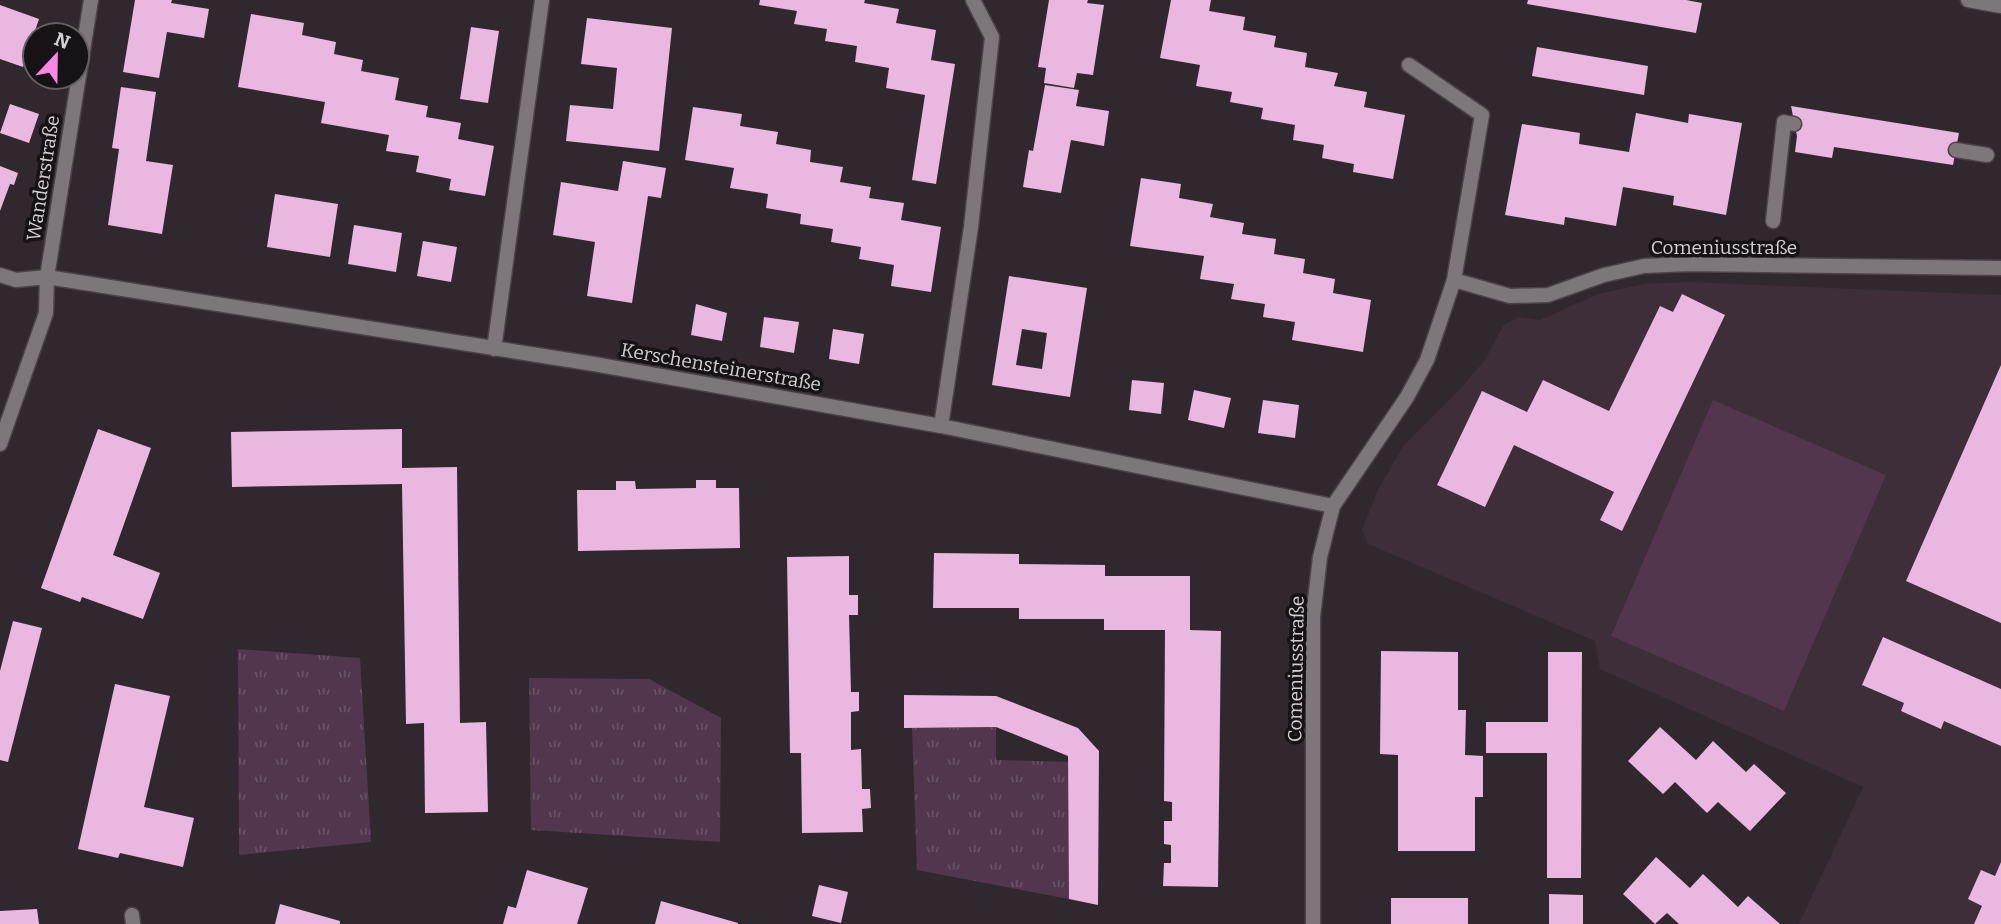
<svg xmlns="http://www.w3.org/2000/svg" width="2001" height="924" font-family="Bitter,serif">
<defs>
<pattern id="park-tufts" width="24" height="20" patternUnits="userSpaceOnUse" patternTransform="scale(1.75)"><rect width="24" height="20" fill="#51364d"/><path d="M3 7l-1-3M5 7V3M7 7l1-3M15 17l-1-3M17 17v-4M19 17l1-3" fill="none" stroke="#695266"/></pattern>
</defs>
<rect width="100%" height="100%" fill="#31282f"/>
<path fill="#3d2e3a" d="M1689 282 2001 295V924H1799L1863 787 1600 669 1595 641 1368 544 1362 530 1378 490 1404 445 1460 389 1485 360 1503 326 1518 317 1540 320 1598 294 1644 284Z"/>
<path fill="url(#park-tufts)" d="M238 649 360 658 371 842 239 855Z
M529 678 649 679 721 718 720 842 531 830Z
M996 727V760L1068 762 1069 899 917 870 912 728Z"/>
<path fill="#51364d" d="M1713 400 1886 475 1784 711 1611 636Z"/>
<path fill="#e9b7df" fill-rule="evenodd" d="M135 0H172L171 3 209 9 204 38 167 32 159 78 123 72Z
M760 0H865L864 3 899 9 896 23 936 30 931 60 955 64 936 184 912 180 925 95 886 88 889 68 855 62 857 46 825 41 827 29 794 24 797 11 759 5Z
M1049 0H1088L1087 3 1104 5 1093 75 1077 73 1074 88 1044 83 1046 68 1038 67Z
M1171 0H1211L1209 11 1245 17 1243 30 1276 36 1274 47 1307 53 1305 67 1338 73 1334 86 1367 92 1364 107 1405 115 1393 179 1353 172 1354 164 1322 158 1324 145 1293 140 1295 125 1261 119 1263 108 1230 102 1232 92 1196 86 1200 65 1160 58Z
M1528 0H1686L1702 3 1696 33 1527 4Z
M0 5 39 19 23 67 0 59Z
M251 14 304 23 302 35 336 42 334 54 363 60 361 71 399 78 395 100 428 106 426 117 461 123 458 139 494 146 485 196 449 190 451 179 416 172 419 156 386 151 389 135 321 123 325 102 238 87Z
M587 18 672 28 659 151 566 141 570 105 613 109 617 68 581 64Z
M471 27 499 31 488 103 460 99Z
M1537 47 1648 66 1644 95 1532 76Z
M1045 85 1079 90 1076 106 1109 111 1104 146 1071 140 1061 193 1023 187 1029 150 1033 151Z
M121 87 156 92 146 161 173 165 162 234 108 225 119 149 112 148Z
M10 104 39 114 29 143 0 133Z
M1791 106 1959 133 1953 165 1834 147 1832 158 1795 152 1797 136Z
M693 107 742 114 740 126 778 132 776 144 811 150 810 162 843 167 840 182 871 187 869 198 904 203 901 220 941 227 931 292 891 286 894 265 859 259 861 247 831 242 833 229 800 224 801 214 766 208 768 194 730 188 734 168 685 160Z
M1636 113 1688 123 1689 114 1742 123 1726 215 1673 205 1674 196 1623 187 1616 226 1565 217 1564 225 1505 215 1522 124 1580 133 1579 144 1629 152Z
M623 161 666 168 661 198 648 196 632 303 587 296 595 242 553 235 561 182 618 191Z
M0 166 18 173 14 185 10 184 0 211Z
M1141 178 1181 184 1179 198 1213 204 1210 217 1244 223 1242 234 1276 239 1274 254 1305 259 1303 273 1335 279 1333 293 1371 300 1363 352 1292 340 1295 322 1263 317 1265 304 1231 299 1234 284 1200 279 1204 256 1130 246Z
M275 194 338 204 330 257 267 247Z
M354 225 402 233 396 272 348 264Z
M423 241 457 247 451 282 417 276Z
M1009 276 1087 288 1070 397 992 385ZM1022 329 1047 333 1042 369 1016 365Z
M1682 294 1725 315 1622 531 1600 520 1614 492 1514 445 1485 507 1437 485 1482 391 1527 412 1543 380 1609 411 1660 306 1673 312Z
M696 304 727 313 722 341 691 335Z
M764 317 799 322 794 353 760 347Z
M833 329 864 334 859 364 829 359Z
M2001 365V623L1906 581Z
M1132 380 1164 383 1161 414 1129 410Z
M1194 390 1231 398 1224 428 1188 420Z
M1263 400 1299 405 1295 438 1258 433Z
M98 429 151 448 113 555 160 573 143 619 82 597 80 602 41 588Z
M402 429V468L457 467 460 723 486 722 488 812 425 813 424 723 406 724 402 484 232 487 231 432Z
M696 480H716V488H739L740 548 578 551 577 490H616V481H635L636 489 696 488Z
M934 553 1019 554V564L1105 565V576H1190V630L1221 631 1218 887 1163 886 1164 863H1171V845L1164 844V821H1172V802L1164 801 1165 630H1104V619H1019V608H933Z
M849 556V595H858V615H849L851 692H859V711L851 712V750L861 749 862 789H870L871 808 862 809 863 832 802 833 801 753H790L787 557Z
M13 621 42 628 8 762 0 760V671Z
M1883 637 2001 689V746L1944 721 1941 729 1901 711 1904 703 1862 685Z
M1381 651 1458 652V710H1466L1465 755 1483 756V797H1475V851H1398V755L1380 754Z
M1548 652H1582L1581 878H1547V753H1486V722H1548Z
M115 684 170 696 144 807 194 818 183 867 120 853 118 858 78 849Z
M904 695 996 696 1078 728 1099 751 1098 905 1069 899 1068 756 996 727 904 728Z
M1660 727 1696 760 1713 741 1746 772 1754 764 1786 793 1750 831 1718 802 1707 813 1675 782 1663 794 1628 761Z
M1656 857 1690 888 1703 874 1738 907 1748 896 1780 924H1679L1667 913 1655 924 1623 894Z
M2001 862V924H1974L1982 906 1968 899 1981 870 1995 876Z
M527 870 588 888 577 924H503L508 906 516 908Z
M819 885 848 892 841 923 812 916Z
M1549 894 1583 895V924H1549Z
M1391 898H1468V924H1391Z
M661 901 738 923V924H655Z
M280 904 340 921V924H275Z
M37 909 39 924H0V911Z"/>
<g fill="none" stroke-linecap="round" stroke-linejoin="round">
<g stroke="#4b4349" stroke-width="17">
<path id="service" d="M1956 150 1987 155
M1773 221 1784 122 1794 124"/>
</g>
<g stroke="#4b4349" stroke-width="17">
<path id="minor" d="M0 275 16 280 47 277 594 364 941 426 1333 506
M1454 280 1510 296 1548 295 1604 275 1644 266 1690 264 2001 268
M494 349 542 0
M941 426 971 227 992 37 973 0
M0 444 46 313 47 277 91 0
M132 915 133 924
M1313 924V617L1320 557 1333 506 1407 397 1427 360 1454 280 1482 115 1409 65"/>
</g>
<g stroke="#4b4349" stroke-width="17">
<path id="tertiary" d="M1968 0 2001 6"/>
</g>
<use href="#service" stroke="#7d777b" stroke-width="14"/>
<use href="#minor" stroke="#7d777b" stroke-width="14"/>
<use href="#tertiary" stroke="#7d777b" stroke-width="14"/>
</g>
<g text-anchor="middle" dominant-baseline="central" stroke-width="7" stroke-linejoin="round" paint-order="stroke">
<g font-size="19" fill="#d5cfd4" stroke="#161216">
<text transform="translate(43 178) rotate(-81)">Wanderstraße</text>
<text x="1724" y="247">Comeniusstraße</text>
<text transform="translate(721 367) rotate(10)">Kerschensteinerstraße</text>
<text transform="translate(1296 669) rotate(-89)">Comeniusstraße</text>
</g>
</g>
<g transform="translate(56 56) rotate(22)"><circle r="33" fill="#161216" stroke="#625e62" stroke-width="2"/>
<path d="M0-5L12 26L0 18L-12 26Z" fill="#f987e8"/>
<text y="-10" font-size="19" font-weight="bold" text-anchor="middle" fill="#d5cfd4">N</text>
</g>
</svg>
